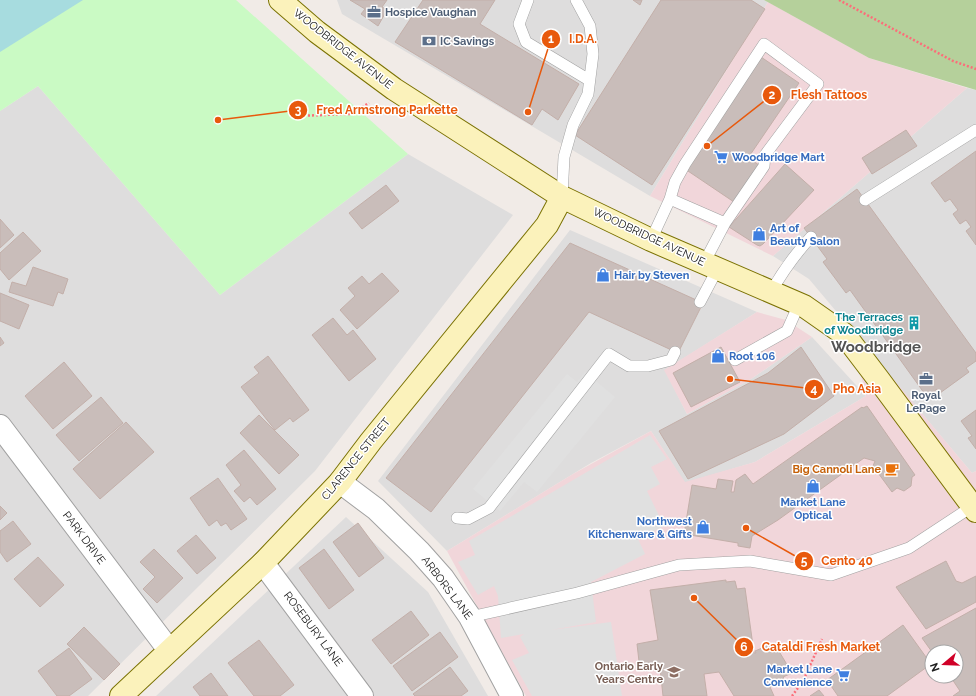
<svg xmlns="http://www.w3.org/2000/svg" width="976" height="696" font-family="Raleway,sans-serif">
<rect width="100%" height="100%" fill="#f1ebe7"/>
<path fill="#dedddd" d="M337 0H764L768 2 650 196 342 14Z
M38 86 220 295 408 154 513 215 315 471 88 696H0V111Z
M967 88 976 90V471L972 473 809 279 773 256Z
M570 230 757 312 665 370 687 414 751 379 812 337 866 396 755 462 685 483 651 431 591 463 447 551 378 481Z
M346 517 428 592 488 696H156Z"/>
<path fill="#f1d6da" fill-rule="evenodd" d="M768 2 869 58 967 88 773 256 650 196Z
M757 312 786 320 812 337 751 379 687 414 664 370Z
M849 326 972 473 976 471V696H526L447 551 573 474 651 431 685 482 755 462 866 396ZM932 652H956V676H932Z"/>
<path fill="#b5d09b" d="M764 0H976V90L869 58Z"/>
<path fill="#cafac4" d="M0 0H236L408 154 220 295 38 86 0 111Z"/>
<path fill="#e0e0e0" d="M585 372 615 397 537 492 524 482 500 511 473 489 567 374 577 382Z
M650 435 667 459 651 467 660 484 647 491 664 526 638 539 645 554 591 582 596 622 551 630 611 622 622 696H532L512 660 529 653 520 637 524 634 501 638 498 596 494 586 478 595 458 562 475 555 469 541Z"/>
<path fill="#a7dcdf" d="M0 0H83L0 52Z"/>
<path fill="#c9bdba" stroke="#c3afa9" d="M350 0H387L382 7 387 10 378 26 361 14 365 9Z
M423 0H495L480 24 579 84 558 120 542 109 532 125 395 42Z
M633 0H642L640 5Z
M661 0H751L765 9 652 185 575 135Z
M761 57 799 83 748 158 759 165 734 202 685 169Z
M906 130 917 146 872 174 862 158Z
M976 151V245L966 231 971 227 966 220 960 224 953 214 958 210 950 199 945 202 931 183Z
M785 164 814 190 763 244 760 246 757 245 729 227Z
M386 185 399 201 362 229 349 213Z
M857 189 976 353V361L966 368 969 372 940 393 937 389 927 397 850 290 846 293 823 262 827 259 804 228Z
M0 219 14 235 0 248Z
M23 232 41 251 9 280 0 269V253Z
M570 243 703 303 678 353 589 312 431 512 386 478Z
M33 267 68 279 63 294 58 292 53 306 9 292 12 282 26 286Z
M382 273 399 291 357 329 340 310 355 296 348 288 362 276 369 284Z
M0 293 29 305 19 329 0 321Z
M333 318 347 335 353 330 376 359 349 381 312 335Z
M0 337 4 343 0 346Z
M721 347 740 382 691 407 673 373Z
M801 347 834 396 784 434 688 479 659 431 768 373Z
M268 356 309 410 293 422 290 418 275 430 241 387 259 373 254 367Z
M64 362 92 396 53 429 25 396Z
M101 397 123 423 79 461 56 435Z
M867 406 915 475 912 477 911 486 904 491 897 488 892 492 873 466 875 461 864 458 778 520 752 536 750 548 738 546V543L684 534 692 485 716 489 718 479 733 481 731 492H734L736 480 745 474 753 484 862 407 863 408Z
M976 410V449L968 438 972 436 961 421Z
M259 415 299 455 279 474 240 433Z
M126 422 154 452 100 499 73 469Z
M244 450 276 489 257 505 250 497 244 502 234 491 241 485 226 465Z
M218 478 247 519 231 530 226 523 221 526 217 520 209 526 190 498Z
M0 506 7 513 0 520Z
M13 521 31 544 7 562 0 552V531Z
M358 523 384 558 359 577 333 542Z
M196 535 216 558 197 574 177 551Z
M154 549 183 578 157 603 143 589 155 577 140 562Z
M324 549 354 590 329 609 299 568Z
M38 557 64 585 40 607 14 579Z
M946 561 956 581 962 583 976 576V602L926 629 896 587Z
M726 580V582L735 581 737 589 745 588 754 653H756L755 651 774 643 792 673 783 677 784 678 770 687 774 696H734L719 672 704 674 707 696H663L660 668 640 670 637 644 658 640 650 590Z
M976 608V696H953L960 691 950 676H956V652H932L922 638Z
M411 611 429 635 391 664 372 640Z
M903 625 931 664 887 696H838L827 680Z
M84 627 120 664 104 680 67 644Z
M440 632 458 657 412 691 393 666Z
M259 640 294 685 280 696H254L228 663Z
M69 648 92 679 69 696H57L38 671Z
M450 667 468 691 461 696H415L413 694Z
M211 673 228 696H200L193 687Z
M819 690 824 696H810Z"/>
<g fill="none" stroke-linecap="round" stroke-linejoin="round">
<g stroke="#a1a1a1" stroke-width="12">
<path id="lane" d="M528 0 519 24 526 42 589 80
M562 197 564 157 573 125 588 94 593 54 590 26 576 0
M670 199 675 182 685 164 764 44 818 84 765 155 764 166 725 223 704 263
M865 200 976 130
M651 240 670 199 725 223
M771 292C783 271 794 255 811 237
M700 302 718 268
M735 360 787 331 799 304
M457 518 468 519 489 508 609 354 629 366H648L671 360 675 352
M470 617 577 593 679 565 750 561 831 575 909 548 976 504"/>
</g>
<g stroke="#a1a1a1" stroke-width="24">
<path id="street" d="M0 426 169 650
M340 482 376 509 419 551 443 578 470 617 512 696
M263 563 362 696"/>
</g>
<g stroke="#7b7203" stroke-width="24">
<path id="secondary" d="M280 0 317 32 394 89 562 197 651 240 804 306 844 334 879 380 976 511
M121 696 263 563 340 482 371 441 547 225 562 197"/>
</g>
<path stroke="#fc6d79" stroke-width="2.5" stroke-dasharray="2 2" stroke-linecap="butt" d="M839 0 953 61 976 69
M296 116 351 114 369 103
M792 696 803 681 822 639"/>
<use href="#lane" stroke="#fff" stroke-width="11"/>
<use href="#street" stroke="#fff" stroke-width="22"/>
<use href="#secondary" stroke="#fbf2bb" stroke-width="22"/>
</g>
<defs>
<g id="office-bare" transform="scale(1.08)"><path d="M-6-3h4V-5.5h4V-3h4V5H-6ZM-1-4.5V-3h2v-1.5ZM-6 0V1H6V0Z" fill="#5c6f8a" stroke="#fff" stroke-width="2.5" paint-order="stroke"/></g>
<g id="bank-bare" transform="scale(1.08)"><path d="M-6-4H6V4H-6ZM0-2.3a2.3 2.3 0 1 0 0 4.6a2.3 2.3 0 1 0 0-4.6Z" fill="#5c6f8a" stroke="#fff" stroke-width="2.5" paint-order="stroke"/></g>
<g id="supermarket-bare" transform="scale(1.08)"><path d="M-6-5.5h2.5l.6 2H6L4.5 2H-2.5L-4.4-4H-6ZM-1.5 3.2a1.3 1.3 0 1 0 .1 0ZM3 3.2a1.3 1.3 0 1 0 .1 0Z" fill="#3f7fe0" stroke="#fff" stroke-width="2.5" paint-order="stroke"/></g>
<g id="shop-bare" transform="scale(1.08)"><path d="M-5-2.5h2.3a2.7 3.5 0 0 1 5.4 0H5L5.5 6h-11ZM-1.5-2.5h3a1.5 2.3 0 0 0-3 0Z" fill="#3f7fe0" stroke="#fff" stroke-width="2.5" paint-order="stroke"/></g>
<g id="building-bare" transform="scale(1.08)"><path d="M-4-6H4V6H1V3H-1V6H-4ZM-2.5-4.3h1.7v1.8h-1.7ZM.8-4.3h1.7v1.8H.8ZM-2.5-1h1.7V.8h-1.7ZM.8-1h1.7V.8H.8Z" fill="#0f9aa8" stroke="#fff" stroke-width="2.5" paint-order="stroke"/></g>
<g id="cafe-bare" transform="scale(1.08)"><path d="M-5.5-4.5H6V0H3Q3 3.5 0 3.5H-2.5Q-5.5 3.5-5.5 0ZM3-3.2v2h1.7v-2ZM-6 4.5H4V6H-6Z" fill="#e8710a" stroke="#fff" stroke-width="2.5" paint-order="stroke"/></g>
<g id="school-bare" transform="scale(1.08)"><path d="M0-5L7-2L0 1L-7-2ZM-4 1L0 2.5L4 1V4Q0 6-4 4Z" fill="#8d6e63" stroke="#fff" stroke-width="2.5" paint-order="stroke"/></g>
</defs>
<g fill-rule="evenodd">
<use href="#office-bare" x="374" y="12"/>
<use href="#bank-bare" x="429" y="41"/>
<use href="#supermarket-bare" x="721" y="157"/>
<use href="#shop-bare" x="759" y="234"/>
<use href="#shop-bare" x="603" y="275"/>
<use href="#building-bare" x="914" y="323"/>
<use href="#shop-bare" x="718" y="356"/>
<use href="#office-bare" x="926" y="379"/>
<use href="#cafe-bare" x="892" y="469"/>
<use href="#shop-bare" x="813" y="486"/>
<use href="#shop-bare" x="703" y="527"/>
<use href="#school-bare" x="674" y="672"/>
<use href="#supermarket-bare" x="843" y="675"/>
</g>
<g text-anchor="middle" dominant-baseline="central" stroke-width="3" stroke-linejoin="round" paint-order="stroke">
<g font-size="11" font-weight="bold" fill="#4e5e75" stroke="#fff" text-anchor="start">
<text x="385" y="12">Hospice Vaughan</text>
<text x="440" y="41">IC Savings</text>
<text x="926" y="395" text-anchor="middle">Royal<tspan x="926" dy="13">LePage</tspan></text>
</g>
<g font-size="11" fill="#202020" stroke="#fff">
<text transform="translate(343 49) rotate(38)">WOODBRIDGE AVENUE</text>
<text transform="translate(649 237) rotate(25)">WOODBRIDGE AVENUE</text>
<text transform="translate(356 459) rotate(-51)">CLARENCE STREET</text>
<text transform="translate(84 538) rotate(53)">PARK DRIVE</text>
<text transform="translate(447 588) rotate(53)">ARBORS LANE</text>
<text transform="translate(313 629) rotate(53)">ROSEBURY LANE</text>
</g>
<g font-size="11" font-weight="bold" fill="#366cbe" stroke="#fff" text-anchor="start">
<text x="732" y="157">Woodbridge Mart</text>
<text x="770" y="228">Art of<tspan x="770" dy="13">Beauty Salon</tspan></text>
<text x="614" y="275">Hair by Steven</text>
<text x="729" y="356">Root 106</text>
<text x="813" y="502" text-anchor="middle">Market Lane<tspan x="813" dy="13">Optical</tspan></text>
<text x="692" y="521" text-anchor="end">Northwest<tspan x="692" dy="13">Kitchenware &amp; Gifts</tspan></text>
<text x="832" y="669" text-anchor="end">Market Lane<tspan x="832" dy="13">Convenience</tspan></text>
</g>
<g font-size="11" font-weight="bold" fill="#0d838f" stroke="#fff" text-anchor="end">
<text x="903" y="317">The Terraces<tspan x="903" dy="13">of Woodbridge</tspan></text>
</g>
<g font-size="11" font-weight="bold" fill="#c56008" stroke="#fff" text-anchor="end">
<text x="881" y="469">Big Cannoli Lane</text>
</g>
<g font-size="11" font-weight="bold" fill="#785e54" stroke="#fff" text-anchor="end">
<text x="663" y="666">Ontario Early<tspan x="663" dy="13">Years Centre</tspan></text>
</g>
<g font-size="15" font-weight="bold" fill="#535353" stroke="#fff">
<text x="876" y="347">Woodbridge</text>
</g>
</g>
<path fill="none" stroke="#e8590c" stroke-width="1.5" d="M528 112L551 39M707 146L772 95M218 120L298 110M730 379L814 389M746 528L804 561M694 598L744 647"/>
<g fill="#e8590c" stroke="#fff" stroke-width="1.5">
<circle cx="528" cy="112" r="4"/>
<circle cx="707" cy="146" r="4"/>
<circle cx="218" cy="120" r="4"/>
<circle cx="730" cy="379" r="4"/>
<circle cx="746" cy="528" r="4"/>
<circle cx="694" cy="598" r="4"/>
<circle cx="551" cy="39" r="10"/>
<circle cx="772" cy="95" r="10"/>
<circle cx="298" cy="110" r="10"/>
<circle cx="814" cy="389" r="10"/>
<circle cx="804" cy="561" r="10"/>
<circle cx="744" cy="647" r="10"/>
</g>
<g font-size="12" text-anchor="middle" font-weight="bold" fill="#fff">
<text x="551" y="43">1</text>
<text x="772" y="99">2</text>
<text x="298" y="114">3</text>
<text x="814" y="393">4</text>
<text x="804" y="565">5</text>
<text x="744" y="651">6</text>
</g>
<g font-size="12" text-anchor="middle" font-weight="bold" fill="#e8590c" stroke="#fff" stroke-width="3" stroke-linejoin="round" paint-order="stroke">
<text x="583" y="43">I.D.A.</text>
<text x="829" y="99">Flesh Tattoos</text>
<text x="387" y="114">Fred Armstrong Parkette</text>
<text x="857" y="393">Pho Asia</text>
<text x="847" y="565">Cento 40</text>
<text x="821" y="651">Cataldi Fresh Market</text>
</g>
<g transform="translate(944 664) rotate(251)"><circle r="19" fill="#ffffff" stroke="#a6a6a6"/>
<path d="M0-3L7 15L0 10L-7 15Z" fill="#d00027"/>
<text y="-6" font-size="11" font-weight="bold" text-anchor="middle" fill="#202020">N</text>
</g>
</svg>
